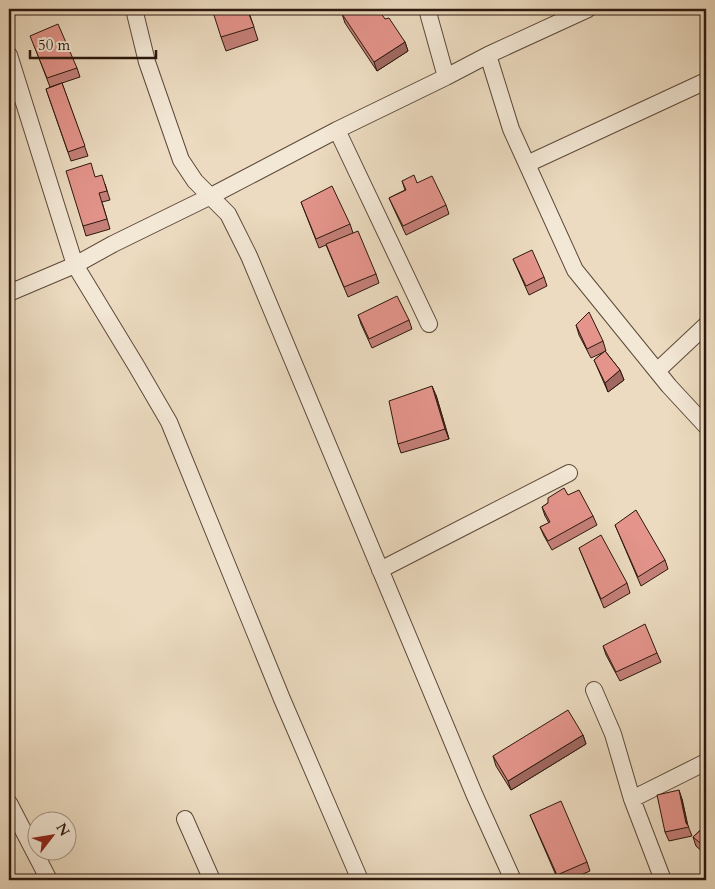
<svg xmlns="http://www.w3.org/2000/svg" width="715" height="889" font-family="Cardo,serif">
<rect width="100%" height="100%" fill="#ecdbc0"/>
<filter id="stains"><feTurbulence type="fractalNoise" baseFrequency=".004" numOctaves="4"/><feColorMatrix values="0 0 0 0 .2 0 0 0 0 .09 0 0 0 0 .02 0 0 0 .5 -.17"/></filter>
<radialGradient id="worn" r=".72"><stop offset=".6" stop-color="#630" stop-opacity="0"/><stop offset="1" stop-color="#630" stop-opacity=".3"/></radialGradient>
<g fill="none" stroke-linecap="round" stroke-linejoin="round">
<g stroke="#5d493a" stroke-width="18">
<path id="minor" d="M134 9 147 62 181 160 195 181 228 214 249 256 475 796 513 880
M427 9 446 77
M9 55 75 265 137 367 169 422 282 699 360 880
M488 55 511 129 575 270 669 386 706 426
M337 130 429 324
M527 164 706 81
M9 293 75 265 113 244 211 196 337 130 446 77 488 55 588 9
M657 371 706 325
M380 570 569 473
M594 690 613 734 632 799 663 880
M632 799 706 762
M9 803 49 880
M185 819 212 880"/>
</g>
<use href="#minor" stroke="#f3e8d6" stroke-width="16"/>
</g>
<path fill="#c47f78" stroke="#2d180e" d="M248 9 258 40 226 51 221 37Z
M342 14 385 19 405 42 408 51 377 71 345 23Z
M34 45 77 68 80 77 50 87Z
M62 83 88 156 71 161 46 89Z
M96 177 105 184 110 200 102 202 110 229 86 236 83 226Z
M402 181 417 183 446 205 449 214 406 235 393 207 389 198 405 190Z
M301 202 350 224 353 233 376 274 379 283 348 297 326 245 319 248Z
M513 259 544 277 547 286 529 295Z
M358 315 409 320 412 329 372 348 361 324Z
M576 325 603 341 606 351H605L620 370 624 380 608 392 594 360 604 352 591 358 579 335Z
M436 395 449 439 401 453 398 444Z
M568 495 593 516 597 525 552 550 544 536 540 527 549 523 545 516 542 507 548 503Z
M615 525 665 560 668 569 641 586Z
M579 548 627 583 630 593 604 608Z
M603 646 657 653 661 662 620 681 606 655Z
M583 735 586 744 511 790 496 766 493 756Z
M682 799 688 826 692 836 669 841 665 832Z
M530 815 587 862 590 871 569 880H558Z
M706 825V855L696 846 693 837Z"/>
<path fill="#a06861" stroke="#2d180e" d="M405 42 408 51 377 71 374 62Z
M620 370 624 380 608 392 605 383Z
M432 386 436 395 449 439 445 429Z
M583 735 586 744 511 790 508 781Z
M679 790 682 799 688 827 686 823Z"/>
<path fill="#e4948b" stroke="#2d180e" d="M212 9H247L254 27 221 37Z
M349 9H378L385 19 389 18 405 42 374 62 342 14Z
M58 24 77 68 47 78 30 36Z
M62 83 85 146 68 152 46 89Z
M91 163 95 177 102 175 107 191 99 193 107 219 83 226 66 171Z
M414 175 417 183 432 176 446 205 403 226 389 198 406 190 402 181Z
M332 186 350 224 316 239 301 202Z
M358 231 376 274 344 287 326 244Z
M532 250 544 277 526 286 513 259Z
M397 296 409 320 369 339 358 315Z
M589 312 603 341 587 349 576 325Z
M605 351 620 370 605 383 594 360Z
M432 386 445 429 398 444 389 401Z
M564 488 568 495 579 490 593 516 548 541 540 527 550 522 542 507 548 503V498Z
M636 510 665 560 638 577 615 525Z
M601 535 627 583 601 599 579 548Z
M645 624 657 653 616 672 603 646Z
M568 710 583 735 508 781 493 756Z
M679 790 686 823 689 827 665 832 657 795Z
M561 801 587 862 557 875 530 815Z
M706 825V848L693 837Z"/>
<rect width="715" height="889" fill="none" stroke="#ecdbc0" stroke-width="30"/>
<rect x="10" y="10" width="695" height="869" fill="none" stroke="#2d180e" stroke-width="2.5"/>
<rect x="15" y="15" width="685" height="859" fill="none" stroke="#2d180e"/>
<g transform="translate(52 836) rotate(59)"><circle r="24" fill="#f3e8d6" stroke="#a49586"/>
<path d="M0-4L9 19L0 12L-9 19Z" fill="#8f2418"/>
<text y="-8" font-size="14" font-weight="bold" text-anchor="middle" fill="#2d180e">N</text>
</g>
<path d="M30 50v8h126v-8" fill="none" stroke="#2d180e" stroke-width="2.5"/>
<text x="38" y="50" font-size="15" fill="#2d180e" stroke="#f3e8d6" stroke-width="4" paint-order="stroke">50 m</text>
<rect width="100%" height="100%" filter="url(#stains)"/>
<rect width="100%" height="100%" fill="url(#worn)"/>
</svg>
